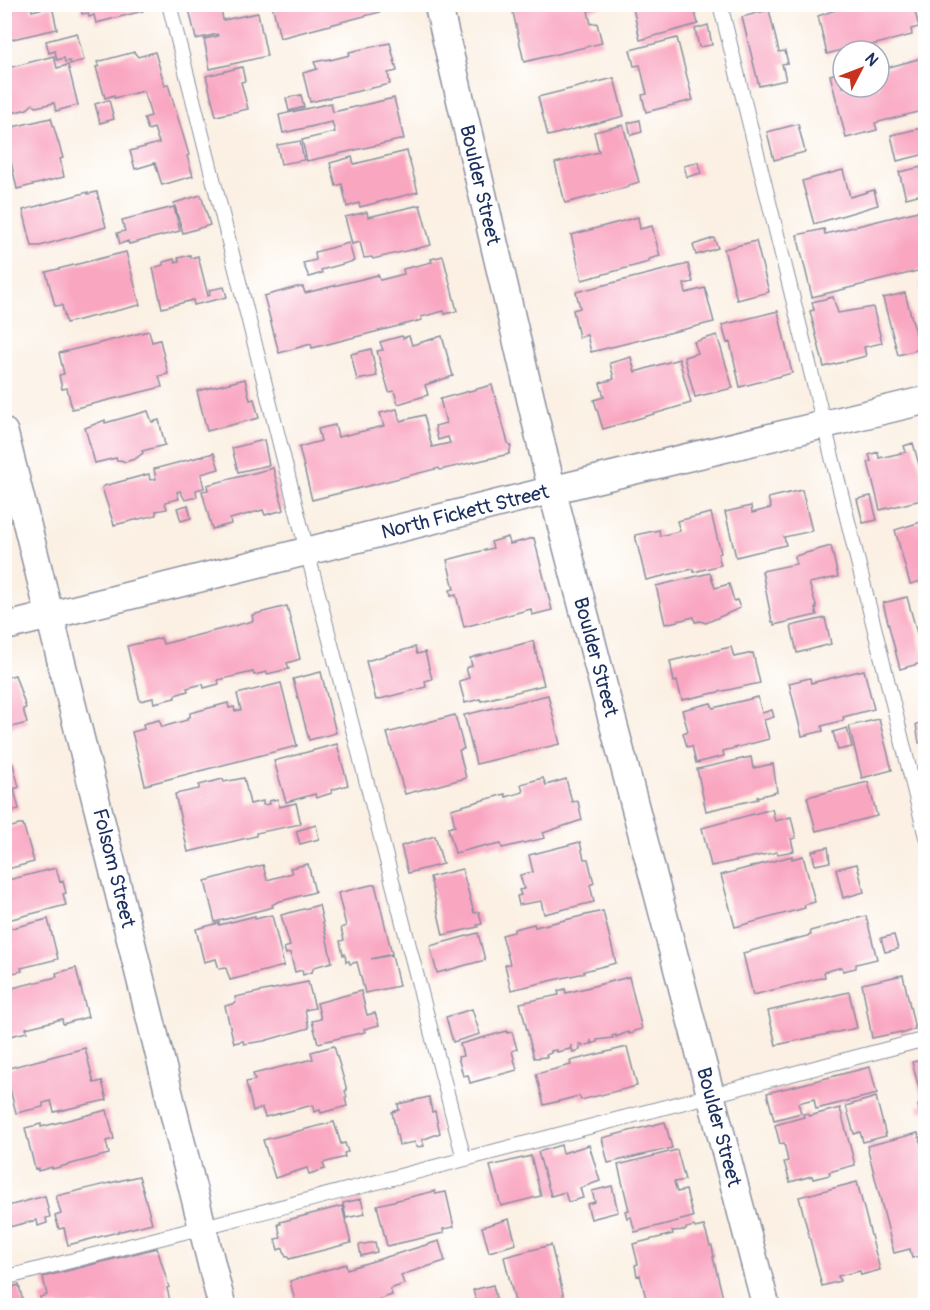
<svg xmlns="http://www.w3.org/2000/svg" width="930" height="1310" font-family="Pangolin,sans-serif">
<rect width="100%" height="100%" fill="#fff"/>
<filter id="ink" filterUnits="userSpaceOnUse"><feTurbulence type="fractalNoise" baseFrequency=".0167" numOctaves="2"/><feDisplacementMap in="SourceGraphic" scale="12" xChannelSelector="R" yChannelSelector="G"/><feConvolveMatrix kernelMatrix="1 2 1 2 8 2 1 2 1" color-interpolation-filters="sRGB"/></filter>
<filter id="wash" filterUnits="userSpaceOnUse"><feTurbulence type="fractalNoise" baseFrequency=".008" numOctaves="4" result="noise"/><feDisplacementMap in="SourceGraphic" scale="24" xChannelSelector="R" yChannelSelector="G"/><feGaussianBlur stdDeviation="1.35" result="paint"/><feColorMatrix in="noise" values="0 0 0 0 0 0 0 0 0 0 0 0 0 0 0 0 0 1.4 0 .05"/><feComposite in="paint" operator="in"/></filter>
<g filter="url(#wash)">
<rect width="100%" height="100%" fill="#fbf0e3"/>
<g id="blocks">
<path fill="#f9a6c1" d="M4 4H31L32 11 52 6 57 29 4 41Z
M80 4H141L143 11 96 23 94 15 89 17 88 13 82 14Z
M220 4 223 20 258 13 267 56 210 69 204 39 218 36 217 34 196 39 188 5Z
M272 4H378L380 12 280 38Z
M524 4H610L588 11 591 24 597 23 602 43 524 62 512 8Z
M645 4H693L698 24 640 40 633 8Z
M853 4H913L919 27 911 29 912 35 856 49 848 48 827 54 818 16Z
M769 10 779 52 785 51 788 63 782 64 786 80 759 86 742 17Z
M708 25 712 45 699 47 695 29Z
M77 33 84 60 70 64V61L65 62 64 58 57 60 55 51 49 53 46 41Z
M677 38 693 100 646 112 642 95 647 94 640 65 634 66 630 50Z
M390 43 397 71 388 73 390 84 310 102 303 73 317 69 314 62 330 59V60L350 55 349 52Z
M134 52 138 57 155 52 165 86 168 84 189 155 187 156 193 176 162 185 155 163 135 169 130 151 159 143 154 128 148 130 144 118 151 116 144 91 114 98V95L105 98 96 67 99 66 97 62Z
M54 56 57 68 68 65 78 105 56 111 54 103 36 107 33 104 27 109 4 115V69Z
M925 57 926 74 922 75 926 91V110L875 123 877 130 846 138 830 75 843 71V87H879V70Z
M242 67 245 81 241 82 248 109 216 116 206 76Z
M614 78 624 116 548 136 538 97Z
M301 95 304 107 289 111 286 98Z
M394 98 404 139 307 161 302 140 335 132 332 122 283 133 279 115 331 103 333 112Z
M109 100 114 119 100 123 95 104Z
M51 118 63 158 60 159 64 177 17 189 4 129Z
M640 120 642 132 631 135 628 123Z
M798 124 805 152 774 160 767 132Z
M623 125 639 182 629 185V187L565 203 555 163 599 152 594 132Z
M926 127V154L897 161 891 135Z
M300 141 304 160 281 164 277 145Z
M407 151 418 192 360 207 359 203 347 207 342 184 336 186 330 163 352 157 354 164Z
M698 162 701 173 687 177 684 166Z
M926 166V193L906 198 899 172Z
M843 170 850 197 874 190 878 205 814 224 802 181Z
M88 192V194L97 192 106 227 40 246H32L23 210Z
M201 195 210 225 183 233 174 203Z
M420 205 431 245 373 259 372 257 364 258 360 242 352 244 345 217 367 212 368 217Z
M174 207 180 231 129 244 128 241 120 244 117 233 125 231 122 220Z
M926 209V269L812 297 797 235 824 229 825 234Z
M638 217 640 229 652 226 660 256 649 259V262L582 280 571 235Z
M714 238 718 248 696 255 693 245Z
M756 241 769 292 737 300 724 249Z
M349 243 354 261 321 270 322 273 309 277 303 263 316 260 315 252Z
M126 252 140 305 66 323 62 305 55 306 46 272Z
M190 255 191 258 198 256 208 296 210 295 209 290 224 287 227 297 194 305 193 300 162 308 153 268 163 265V262L174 259 175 262 179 261 178 258Z
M443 256 457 311 445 314 444 311 421 317 422 320 312 348 311 344 279 353 264 296 297 287H303L305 293 378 275 380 280 404 274 403 269 432 262 431 259Z
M688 264 693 282 684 284 686 293 705 288 714 322 591 352 587 335 579 337 573 310 580 308 576 292Z
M926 282V304H925L920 283Z
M905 293 918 342 916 343 917 350 898 355 883 298Z
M833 297 838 313 873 307 882 343 864 347 866 356 824 367 810 311 814 310 812 302Z
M778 311 792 373 740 387 730 342 727 343 722 325Z
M149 331 152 342 160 340 168 374 159 376 162 387 72 409 67 388 62 389 59 375 64 374 59 353Z
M717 335 733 388 695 397 684 357 698 353 694 342Z
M402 336 403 338 409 336 412 345 442 336 453 376 425 385 428 395 398 404 394 391 389 392 377 351 383 350 380 342Z
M371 349 377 376 357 380 351 354Z
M631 357 635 372 679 359 691 403 603 429 594 400 604 397 600 383 614 379 610 363Z
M245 379 250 400 254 399 259 418 207 431 197 391Z
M492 385 508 443 511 447 509 454 440 470 439 468 312 500 299 447 321 441 318 429 335 425 338 437 384 426 380 413 397 409 400 421 424 415 432 447 450 443 448 437 438 440 435 426 446 423 440 399Z
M148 411 152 422 159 420 165 445 142 451 143 453 135 459 125 462 121 460 117 461 116 458 95 463 85 428 105 420V423Z
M264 440 269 465 238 472 232 448Z
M913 443 926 490V499L880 510 868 462 871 461 869 455 878 452 879 458 906 452 904 446Z
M214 453 219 469 201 474 204 488 196 490 197 497 185 500 180 491 177 492 179 499 165 502 167 509 156 511V515L114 525 102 488 104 486 149 474 150 480 156 479 154 469Z
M273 468 284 510 265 515 263 510 230 519 231 524 212 529 202 491 208 490 207 485Z
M802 490 812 531 784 537 786 545 736 557 725 512 751 506 752 513 771 508 768 498Z
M871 496 877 520 863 523 857 499Z
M188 505 191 518 181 521 177 508Z
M711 513 721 553 718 554 721 565 694 572 693 569 646 580 635 535 659 530 660 536 680 531 677 521Z
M921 522 926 538V580L910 584 895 530Z
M508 537 510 544 534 538 552 610 532 615 531 609 464 627 456 595 451 596 450 590 454 589 447 560 493 548 491 542Z
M831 546 838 577 809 583 817 608H815L817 615 774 625V622H772L762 571 796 564 795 556Z
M710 573 715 588 729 584 734 601 737 600 740 608 706 623 700 621 695 622 694 617 665 624 656 586Z
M907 597 925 662 900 669 883 603Z
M287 606 300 659 287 663 289 669 267 674V672L254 675 253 672 218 680 219 684 204 688 203 684 187 688 188 691 175 695V698L154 703 153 698 140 701 127 646 161 638 163 644 253 621 252 615Z
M825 618 831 644 797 653 791 626Z
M533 641 544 685 481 701 480 699 465 703 459 681 469 678 466 668 472 666 470 658Z
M415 647 417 654 425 652 432 679 425 681 426 687 376 700 366 661Z
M731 647 734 657 753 653 760 683 682 700 677 681 674 682 670 661Z
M864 670 874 709 843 717 844 720 822 726 823 731 802 736 789 683 810 678 811 683Z
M321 672 336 733 309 740 293 679Z
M15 675 26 708 23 709 27 723 4 729V678Z
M281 683 297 746 145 785 132 732 144 729 143 724 159 720 162 727 187 720V718L190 717V713L228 703 229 708 234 707 235 711 241 710 237 694Z
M548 695 560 744 476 764 464 715Z
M758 697 762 713 772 710 774 717 764 720 769 739 723 751 724 756 696 763 692 746 687 747 683 733 688 731 682 710 711 703 713 708Z
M455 715 464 749 459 750 466 778 405 794 387 733Z
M879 719 892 770 862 778 849 726Z
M926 722V742L919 743 916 724Z
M847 728 852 747 838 750 833 732Z
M337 744 348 785 331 790 332 793 316 798 315 794 286 802 274 761Z
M751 757 753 768 773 764 777 792 757 797 758 799 706 811 697 769Z
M8 763V765L13 764 19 787 14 789 19 809 4 813V764Z
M244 778 250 804 263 801V805L270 804 269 801 278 799 279 807 296 803 301 824 256 833V836L188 852 175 794 199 789V785L223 779 224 782Z
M543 778 546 785 566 779 572 802 578 801 582 820 543 833 545 838 502 848 501 844 487 847V845L455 853 448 828 455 826 451 809 505 794 506 797 523 792 521 784Z
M868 782 877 816 816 831 807 797Z
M772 809 775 821 791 817 796 838 791 839 794 851 778 854 777 852 711 866 702 828Z
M23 824 34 862 4 870V829Z
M316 825 319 839 300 844 296 831Z
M435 836 443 864 408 873 401 846Z
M580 842 584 859H588L594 883 590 885 594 902 544 914 541 901 519 905 517 896 521 895 519 890 524 889 520 875 533 872 529 855Z
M828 847 830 862 815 865 812 851Z
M792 856V859L803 856 815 902 804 905 805 908 735 927 721 875Z
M308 864 315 892 277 902 272 905 273 907 215 922 205 881 263 865 267 880 292 873 290 868Z
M857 864 864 892 843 898 836 869Z
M56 868 60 882 63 881 66 893 63 894 66 905 4 921V881Z
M462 869 474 913 479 912 482 924 477 925 478 927 443 935 430 877Z
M375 884 392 954 371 959 392 955 399 986 365 993 357 962 350 964 349 961 346 962 345 954 343 955 340 941 344 940 341 928 346 926 338 893Z
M319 905 332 962 314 967 312 972 303 975 302 970 295 972 290 953 286 954 284 948 290 946 281 915Z
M603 911 616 963 584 971V973L511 990 505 965 510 964 502 935 514 932V929L534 924 535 927Z
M272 915 284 966 230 980 226 968 219 969 216 959 204 962 196 929 219 923V925L255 916V919Z
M866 916 877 959 856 964V968L843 971 842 967 824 972 825 977 753 995 743 953 811 935 810 931Z
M48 919 58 959 21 968 22 971 4 975V930Z
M478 933 485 960 437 973 430 946Z
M894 935 898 949 885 952 881 938Z
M76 968 88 1017 63 1024 62 1019 26 1028 27 1032 10 1036 4 1014V990L57 977 56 973Z
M903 975 915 1029 901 1034V1032L872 1038 862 984Z
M629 977 642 1029 634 1031 633 1033 629 1034 628 1032 616 1037V1035L612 1036 613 1038 597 1040V1042L592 1044 591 1041 590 1044 582 1046V1044H579L580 1050 573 1052 571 1046 570 1049 557 1052V1050L551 1051V1053L546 1055 547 1057 534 1058 520 1003 559 995 558 991 565 989 566 993Z
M308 982 315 1008 305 1010 309 1028 264 1041 244 1044 243 1041 234 1043 225 1006 236 1003 235 997Z
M361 991 367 1015 375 1013 379 1025 364 1029 365 1032 318 1043 312 1021 321 1019 317 1003Z
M849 992 857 1028 776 1045 768 1011Z
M472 1009 480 1034 453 1042 446 1017Z
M507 1031V1033L512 1032 517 1049 512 1051 517 1070 470 1083 468 1075 463 1076 458 1057 463 1056 460 1044Z
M334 1046 347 1090 345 1091 347 1097 345 1098 347 1106 321 1113 320 1110 314 1112 313 1105 265 1117 262 1108 253 1111 246 1082 255 1080 253 1074 313 1059 311 1052Z
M627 1047 637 1086 581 1100 579 1096 544 1105 536 1074 571 1065 570 1061Z
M85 1048 94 1083 102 1081 107 1100 54 1112 51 1101 43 1103V1107L16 1113 5 1069Z
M926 1059V1111L919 1112 918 1105 923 1104 912 1062Z
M870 1067 877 1094 816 1109 814 1099 798 1103 801 1113 774 1120 767 1093Z
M429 1097 432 1112 435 1111 440 1133 422 1140 424 1146 416 1147 415 1142 399 1145 392 1112 399 1110 398 1104Z
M876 1097 886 1136 863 1142 860 1132 854 1134 846 1106Z
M840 1108 855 1165 829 1172 830 1175 813 1179 812 1176 790 1182 784 1162 788 1161 784 1143 780 1144 775 1125 804 1117 803 1114 808 1113 809 1116Z
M107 1110 114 1139 106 1141 109 1154 52 1169V1167L38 1171V1168L35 1169 25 1128 41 1124V1127Z
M334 1122 341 1144 345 1143 348 1152 344 1153 345 1157 323 1163 325 1169 309 1174 307 1168 275 1178 263 1140Z
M665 1122 672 1148 608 1163 602 1138Z
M918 1133 926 1164V1254L912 1258 910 1249 894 1253 867 1146Z
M561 1145 563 1153 589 1145 600 1181 580 1188 583 1198 568 1202 565 1192 551 1196 538 1152Z
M677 1150 685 1180 674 1182 677 1192 686 1190 693 1217 635 1232 631 1217 627 1218 625 1211 629 1210 618 1165Z
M531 1156 541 1196 501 1206 490 1166Z
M139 1176 152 1223 68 1245 64 1228 59 1229 55 1216 61 1214 56 1196Z
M857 1182 880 1270 861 1275 860 1271 838 1276 840 1281 822 1286 799 1197Z
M612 1186 618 1212 591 1219 587 1204 595 1202 592 1191Z
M435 1191 436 1194 446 1192 454 1227 443 1229 444 1233 387 1246 377 1205Z
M45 1196 50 1217 46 1218 47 1223 38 1226 37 1220 5 1228 4 1207Z
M361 1199 365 1214 346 1218 343 1203Z
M342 1206 351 1243 289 1259 288 1256 286 1257 283 1248 278 1250 275 1239 281 1238 278 1224H281L280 1222Z
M509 1219 516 1244 489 1252 482 1227Z
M694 1226 695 1228 704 1226 710 1246H712L714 1257H713L725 1306H648L640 1275 637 1276 635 1265 638 1264 633 1244 673 1234 672 1231 686 1230V1228Z
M439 1241 445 1261 401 1275 404 1284 390 1289 392 1295 359 1306H349V1303L342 1306H296L290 1281 346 1264 347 1269Z
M375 1242 377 1252 361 1256 359 1245Z
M551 1245 566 1306H516L504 1257Z
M157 1248 169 1287 167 1288 170 1301 153 1306H42L40 1297 47 1295 43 1277Z
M19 1285 24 1306H4V1289Z
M493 1285 498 1306H477L473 1290Z"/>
</g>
</g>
<g filter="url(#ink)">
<use href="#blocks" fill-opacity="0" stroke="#8b90a0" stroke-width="1.5"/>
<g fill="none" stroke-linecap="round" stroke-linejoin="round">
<g stroke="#8b90a0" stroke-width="16">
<path id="lane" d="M169 4 307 551 464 1159
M720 4 926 837
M4 1278C312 1201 618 1117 926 1039"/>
</g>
<g stroke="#8b90a0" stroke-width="30">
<path id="street" d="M438 4 552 490 766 1306
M4 432 222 1306
M4 627 552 490 926 400"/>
</g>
<use href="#lane" stroke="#fff" stroke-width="14"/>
<use href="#street" stroke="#fff" stroke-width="27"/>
</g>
</g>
<g text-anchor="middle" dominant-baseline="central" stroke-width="5" stroke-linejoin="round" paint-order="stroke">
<g font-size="20" fill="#1b2f5e" stroke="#fff">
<text transform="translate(480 185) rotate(77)">Boulder Street</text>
<text transform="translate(465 512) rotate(-14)">North Fickett Street</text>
<text transform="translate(596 657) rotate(75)">Boulder Street</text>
<text transform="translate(114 868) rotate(76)">Folsom Street</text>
<text transform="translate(719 1127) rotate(75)">Boulder Street</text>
</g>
</g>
<rect width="930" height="1310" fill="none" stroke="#fff" stroke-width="24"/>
<g transform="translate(861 69) rotate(48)"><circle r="28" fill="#ffffff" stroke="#a4acbf" stroke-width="1.5"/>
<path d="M0-4.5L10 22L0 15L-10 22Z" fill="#c8321e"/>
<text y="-9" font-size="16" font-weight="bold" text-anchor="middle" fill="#1b2f5e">N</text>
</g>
</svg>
